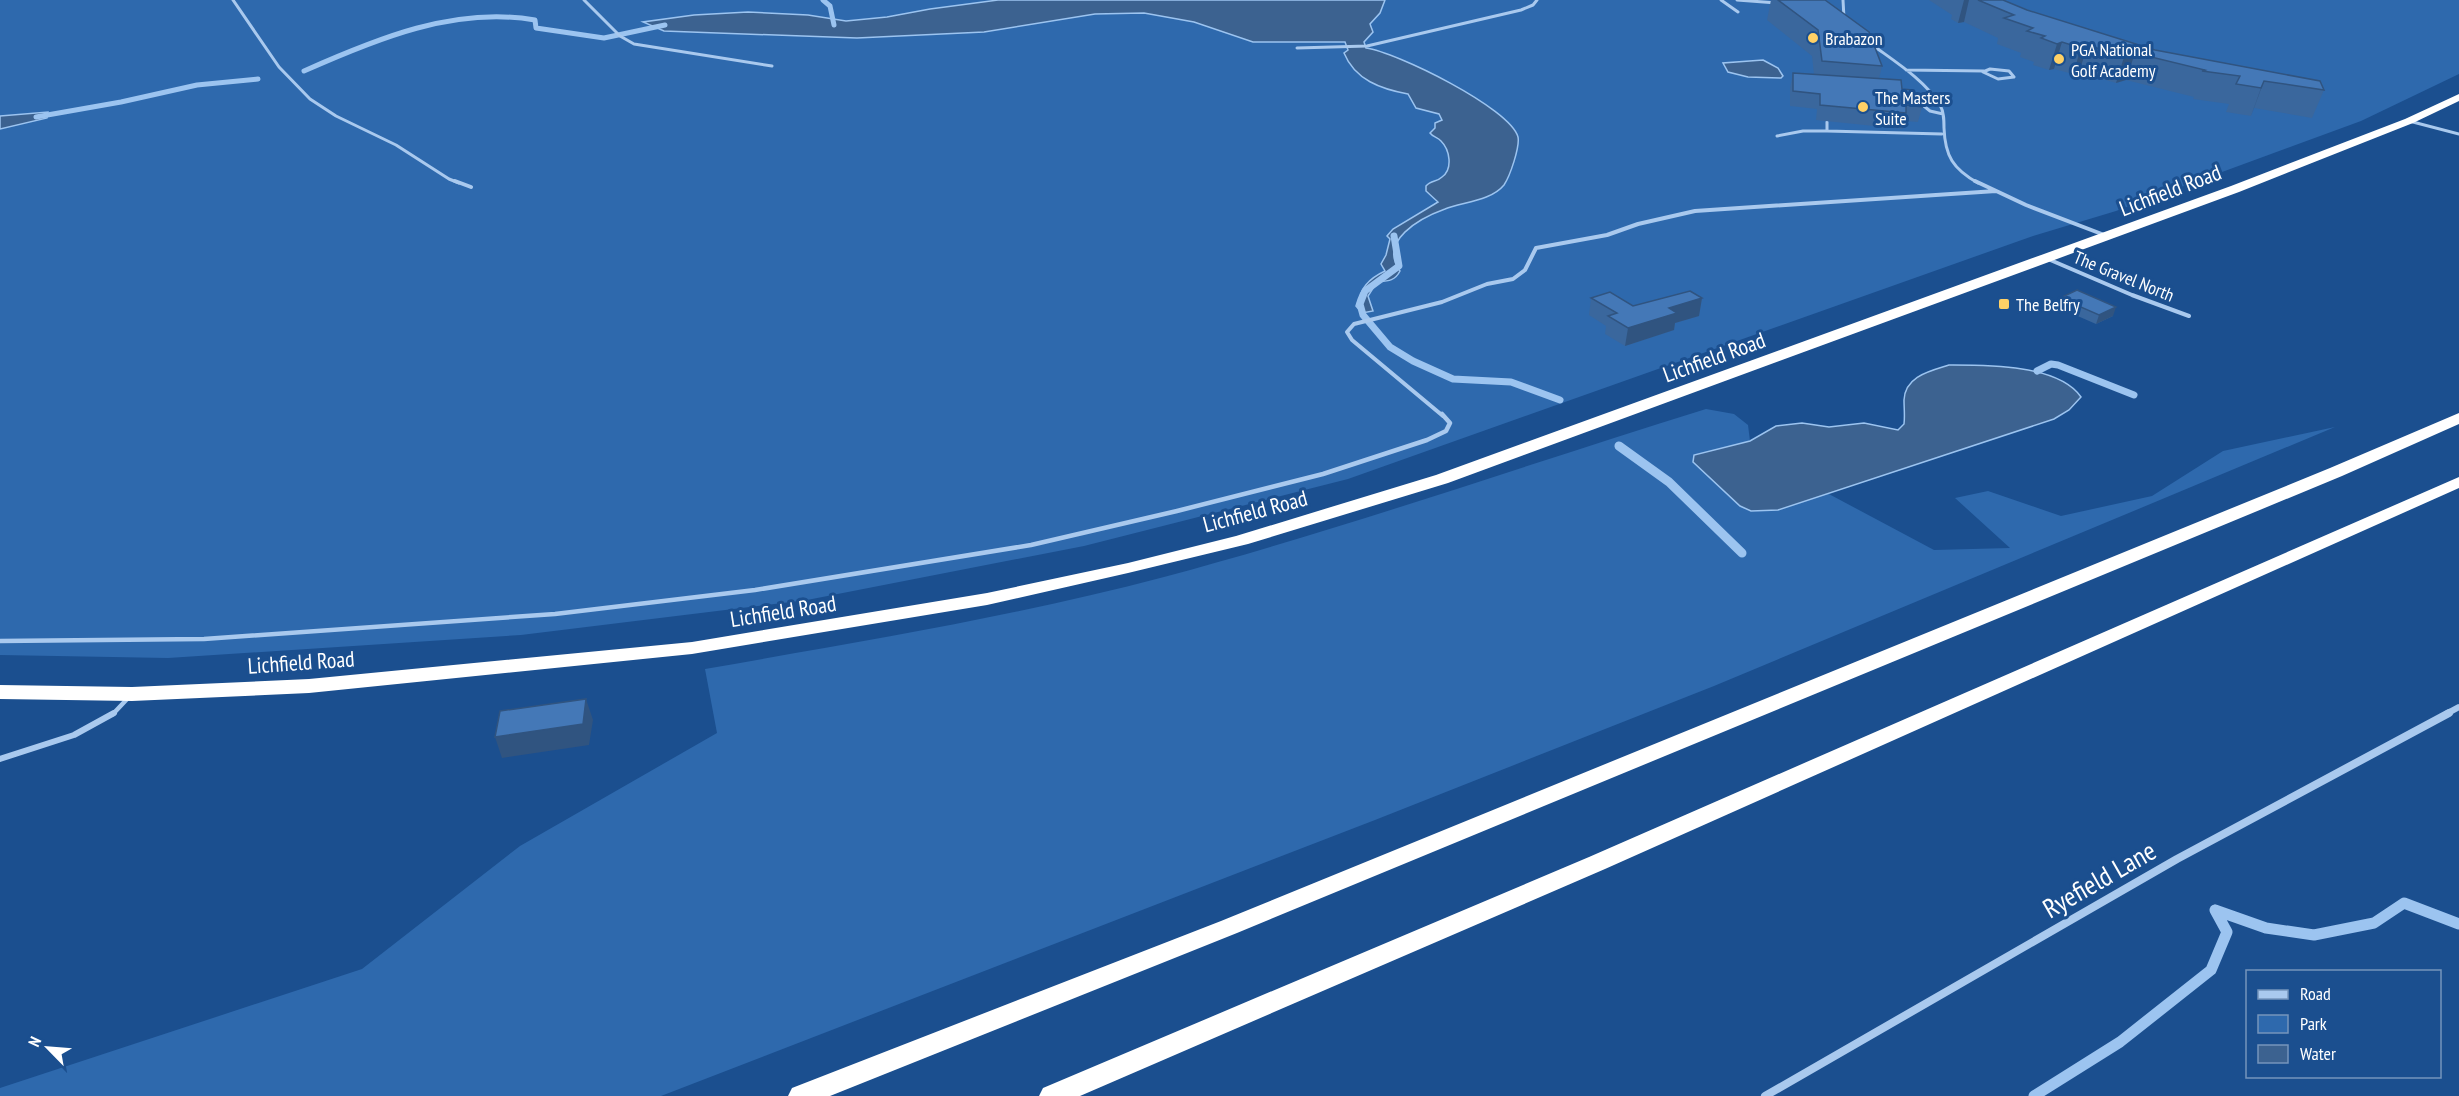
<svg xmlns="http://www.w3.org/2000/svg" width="2459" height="1096" font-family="'PT Sans Narrow',sans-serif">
<rect width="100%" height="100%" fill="#1b4f8f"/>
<path fill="#2e69ad" d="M0 0H2459V74L2361 121 2116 211 2033 236 1348 479 1084 546 807 600 521 635 168 658 0 655Z
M1706 409 1734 414 1748 425 1750 441 1694 455V461L1698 467 1778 510 1827 493 1934 550 2010 548 1955 498 1988 491 2061 516 2152 496 2223 451 2335 427 1714 686 1375 820 661 1096H0V1088L362 969 520 846 717 733 705 669C858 642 1013 617 1164 577 1347 528 1525 465 1706 409Z"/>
<path fill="#3c6290" stroke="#9cc4f0" stroke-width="1.5" d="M998 0H1385L1380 13 1370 24 1373 32 1364 42 1366 48C1396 52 1510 108 1518 137 1520 147 1510 176 1504 185 1491 201 1463 202 1445 209 1420 218 1378 241 1400 271 1395 281 1388 281 1377 282L1368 296 1373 311 1362 313 1356 306C1361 288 1368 279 1385 271L1381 264 1386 255 1390 239 1387 236 1393 229 1438 202 1426 191V186C1431 180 1437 182 1442 177 1453 169 1450 150 1441 141 1437 137 1433 137 1430 133L1435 128V123L1442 120 1439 114 1416 108 1408 94C1381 89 1355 80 1344 53L1348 50 1345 42H1253L1194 22 1144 13 1095 14 984 32 857 38 664 31 643 22 694 15 748 12 808 15 846 21 887 17 930 9Z
M1763 60 1778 68 1783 76 1781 78 1748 77 1728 72 1723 63Z
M48 112 47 118 0 129V116Z
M1949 365C1985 365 2058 364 2081 397L2069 410 2054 419 1778 510 1751 511 1740 506 1693 462 1694 455 1750 441 1776 426 1802 423 1829 427 1864 423 1898 430 1904 424C1905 416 1904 408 1904 400 1905 376 1930 371 1949 365Z"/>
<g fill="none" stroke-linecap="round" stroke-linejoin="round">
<path stroke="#9cc4f0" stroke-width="5" d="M823 0 830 6 834 25
M304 71C376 39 455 6 535 20L536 28 604 38 665 25
M36 117 121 102 197 85 258 79"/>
<path stroke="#9cc4f0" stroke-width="7" d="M1394 236 1399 266 1365 291 1360 304 1363 315 1390 347 1413 361 1453 379 1511 382 1560 400
M2037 371 2051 364 2058 365 2134 395"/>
<path stroke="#9cc4f0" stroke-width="9" d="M1619 446 1669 482 1742 553"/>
<path stroke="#9cc4f0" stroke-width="11" d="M2215 910 2266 928 2314 935 2374 923 2404 903 2459 924
M2034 1096 2120 1042 2211 970 2227 932 2215 910"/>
<path stroke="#a9c9ee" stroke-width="3" d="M233 0 279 67 310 99 336 116 396 145 449 179 459 183
M584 0 620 36 634 44 772 66
M1721 0 1738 12
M1737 0 1777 3
M1843 0 1844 18
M1871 44C1894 61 1925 80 1940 105 1944 112 1944 120 1944 128 1945 156 1953 169 1978 183
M1297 48 1367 46 1521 10 1533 5 1537 0
M1990 69 2009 71 2014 77 1998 79 1983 72Z
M1906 70 1984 71
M1919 102 1930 111 1943 114
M2409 121 2459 134
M1827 122V131L1942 134
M1777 136 1803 131H1827"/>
<path stroke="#a9c9ee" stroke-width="4" d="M455 181 471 187
M1975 181 2026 205 2107 236
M2048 259 2132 295 2189 316
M1443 416 1352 340 1347 332 1354 324 1442 302 1487 284 1513 279 1525 270 1536 248 1607 235 1638 224 1695 211 1996 191"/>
<path stroke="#a9c9ee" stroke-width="4.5" d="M0 641 204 639 555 614 755 590 1031 545 1177 511 1323 474 1427 440 1446 431 1450 423 1442 414
M113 714 128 698"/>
<path stroke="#a9c9ee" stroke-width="6" d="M0 759 74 735 114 713"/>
<path stroke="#a9c9ee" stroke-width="6" d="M2446 714 2459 707"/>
<path stroke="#a9c9ee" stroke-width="8" d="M1765 1096 2177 859 2449 713"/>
<path fill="#fff" fill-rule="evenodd" d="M2459 94V101L2413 123 2239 192 1448 483 1248 544 1128 573 987 605 692 654 309 693 132 701 0 699V685L132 687 309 679 692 642 987 593 1128 563 1236 536 1436 475 2231 186 2405 119Z
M2459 413V424L2342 476 1237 933 830 1096H788L792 1088 1221 921 2330 468Z
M2459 477V488L1605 869 1080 1096H1039L1043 1088 1589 857Z"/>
</g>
<path fill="#3a679d" d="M1771 0H1825L1882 66 1879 79 1913 95 1922 107 1918 122 1905 121 1903 129 1816 120 1817 109 1790 106V88L1793 73 1814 75 1812 56 1767 20Z
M1929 0H2003L2027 10 2155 50 2324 90 2312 118 2254 108 2251 116 2226 112 2229 104 2193 99 2194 97 2126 80 2116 83 2079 72 2073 74 2054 69 2049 70 2033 65 2034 62 2020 57 2021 53 1997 44 1998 38 1964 22 1958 23 1951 19 1952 15Z
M1591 298 1633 306 1702 298 1699 316 1675 323 1674 330 1625 346 1605 334 1606 326 1589 315Z
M2060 298 2113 316 2096 324 2057 307Z"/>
<path fill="#305480" d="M1964 0H1969L1964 22 1958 23Z
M2062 42 2054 69 2049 70 2057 44Z
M2088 45 2079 72 2073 74 2081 48Z
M2135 53 2126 80 2116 83 2124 57Z
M2264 81 2254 108 2251 116 2261 88Z
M1702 298 1699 316 1675 323 1674 330 1625 346 1628 328 1669 308Z
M2116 307 2113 316 2096 324 2099 315Z
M586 699 593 720 589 745 502 758 495 737Z"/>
<path fill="#4478b7" stroke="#305480" stroke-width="1.5" d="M1778 0H1825L1869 32 1882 66 1822 61 1818 30Z
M1978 0H2003L2027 10 2155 50 2320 81 2324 90 2264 81 2261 88 2236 84 2240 76 2202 71 2205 70 2135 53 2124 57 2088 45 2081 48 2062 42 2057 44 2041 38 2045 36 2027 31 2033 28 2004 18 2014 15Z
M1793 73 1901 80 1902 89 1912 90 1913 95 1920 96 1922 107 1906 105V113L1820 105V94L1793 91Z
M2077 290 2116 307 2099 315 2060 298Z
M1690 291 1702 298 1669 308 1677 313 1628 328 1608 316 1617 313 1591 298 1610 292 1633 306Z
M586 699 583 724 495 737 500 711Z"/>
<g fill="#ffd166" stroke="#1b4f8f" stroke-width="2">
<circle cx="1813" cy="38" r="6"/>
<circle cx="2059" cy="59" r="6"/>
<circle cx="1863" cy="107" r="6"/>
<rect x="1998" y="298" width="12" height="12" rx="3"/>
</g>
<g text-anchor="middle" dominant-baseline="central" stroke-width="6" stroke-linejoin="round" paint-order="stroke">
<g font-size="18" fill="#fff" stroke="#1b4f8f" text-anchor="start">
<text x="1825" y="38">Brabazon</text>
<text x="2071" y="49">PGA National<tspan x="2071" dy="21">Golf Academy</tspan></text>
<text x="1875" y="97">The Masters<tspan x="1875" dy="21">Suite</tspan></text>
<text x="2016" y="304">The Belfry</text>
</g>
<g font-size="18" fill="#fff" stroke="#1b4f8f">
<text transform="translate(2124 276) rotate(22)">The Gravel North</text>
</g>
<g font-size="22" fill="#fff" stroke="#1b4f8f">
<text transform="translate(2170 190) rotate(-21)">Lichfield Road</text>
<text transform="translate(1714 357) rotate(-20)">Lichfield Road</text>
<text transform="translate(1255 511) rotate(-15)">Lichfield Road</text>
<text transform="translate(783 611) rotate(-9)">Lichfield Road</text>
<text transform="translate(301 662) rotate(-4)">Lichfield Road</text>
</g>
<g font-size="27" fill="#fff" stroke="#1b4f8f">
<text transform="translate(2099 879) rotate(-30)">Ryefield Lane</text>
</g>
</g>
<rect x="2246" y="970" width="195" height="108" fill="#1b4f8f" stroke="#7695bc" stroke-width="1.5"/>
<rect x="2258" y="990" width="30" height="9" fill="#a9c9ee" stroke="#7695bc" stroke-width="1.5"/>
<text x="2300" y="1000" font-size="18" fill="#ffffff">Road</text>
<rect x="2258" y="1015" width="30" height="18" fill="#2e69ad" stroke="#7695bc" stroke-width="1.5"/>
<text x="2300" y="1030" font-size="18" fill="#ffffff">Park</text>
<rect x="2258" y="1045" width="30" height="18" fill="#3c6290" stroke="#7695bc" stroke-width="1.5"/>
<text x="2300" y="1060" font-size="18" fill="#ffffff">Water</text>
<g transform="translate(48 1048) rotate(295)" stroke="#1b4f8f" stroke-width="4.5" paint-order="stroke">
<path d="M0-4.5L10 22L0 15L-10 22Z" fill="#ffffff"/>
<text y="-9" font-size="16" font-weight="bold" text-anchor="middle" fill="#ffffff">N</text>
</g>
</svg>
